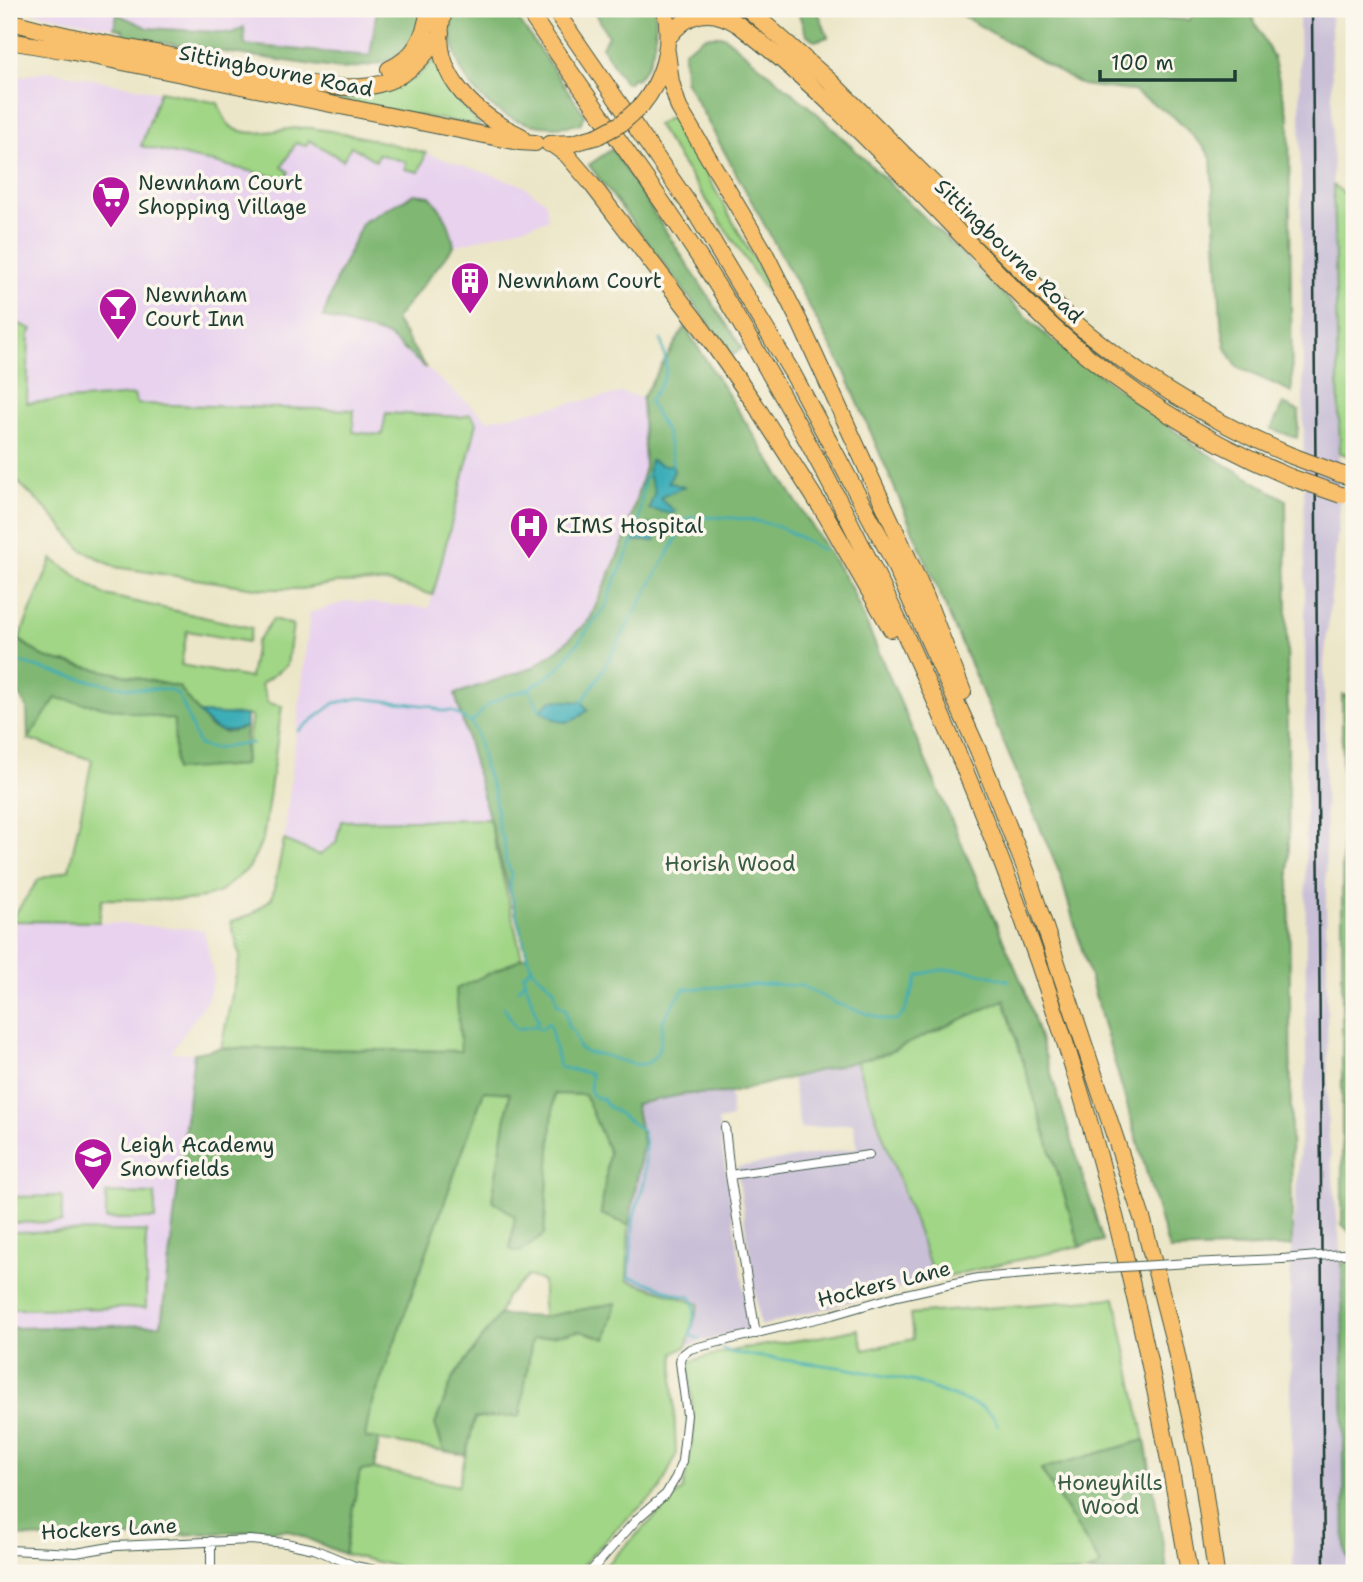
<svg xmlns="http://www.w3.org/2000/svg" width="1363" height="1582" font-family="'Shantell Sans',sans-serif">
<rect width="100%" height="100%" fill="#fbf7ec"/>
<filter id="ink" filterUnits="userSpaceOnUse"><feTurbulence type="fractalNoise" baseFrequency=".0143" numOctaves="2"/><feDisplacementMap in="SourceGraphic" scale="14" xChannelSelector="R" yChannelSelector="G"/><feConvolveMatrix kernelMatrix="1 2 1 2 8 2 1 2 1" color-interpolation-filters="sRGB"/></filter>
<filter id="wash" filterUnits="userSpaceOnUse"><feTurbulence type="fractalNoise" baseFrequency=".00686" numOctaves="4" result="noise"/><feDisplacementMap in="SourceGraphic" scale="28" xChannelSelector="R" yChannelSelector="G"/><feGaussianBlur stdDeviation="1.57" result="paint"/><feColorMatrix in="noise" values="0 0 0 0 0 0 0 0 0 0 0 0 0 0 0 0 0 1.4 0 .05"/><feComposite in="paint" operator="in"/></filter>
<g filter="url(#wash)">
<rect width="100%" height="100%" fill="#ece6c8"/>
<path fill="#e8d2ee" d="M16 9H377L371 56 245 45 114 28Z
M50 71 218 103 224 119 233 128 247 133 308 128 374 139 426 153 522 185 546 202 548 220 454 246 450 224 430 196 414 194 363 222 323 316 388 336 488 420 622 393 642 398 645 467 625 539 590 619 560 648 532 668 455 694 489 819 341 821 336 843 319 855 284 840 310 613 348 601 429 608 477 423 470 415 382 435 353 432V410L137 404 133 395 27 403 29 335 32 329 9 317V82L17 77Z
M10 921 99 922 204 930 214 978 207 1001 171 1052 194 1053 161 1325 9 1328Z"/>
<path fill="#c9bfd7" d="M1299 9H1331L1333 185 1340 509 1324 663 1328 1130 1342 1263 1345 1551 1354 1573H1293L1290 1277 1306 1063 1305 574Z
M856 1061 935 1279 760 1326 737 1167 857 1148 853 1123 800 1129 792 1077Z
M730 1093 732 1118 718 1121 750 1328 687 1346 699 1304 627 1280 629 1225 643 1143 634 1104 686 1094Z"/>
<path fill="#a1d686" stroke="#608a5d" stroke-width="2" d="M437 57C447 89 457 102 481 126L398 112 314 94 315 90 370 94 414 79Z
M160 91 218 103C222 113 225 124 235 129 257 139 287 126 310 128 350 133 388 143 426 153L419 172 405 169 406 162 378 154 376 161 351 146 343 160 309 140 306 146 296 143 282 167 289 172 285 179 141 146Z
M674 115 797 338 657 125Z
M1333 185 1354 201V457L1340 453Z
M9 320 32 329 29 335 27 403 134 395 137 404 354 410 353 432 382 435 386 413 462 417 470 414 477 423 433 595 387 582 336 583 301 589H262L115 567 82 550 50 513 15 479 9 477Z
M52 559 105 595 252 628 248 642 187 631 181 665 250 678 256 643 273 619 293 625 287 665 261 684 268 703 282 706 263 839 249 868 218 893 193 900 102 899 99 922 10 921 39 879 69 870 92 760 28 739 56 698 175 720V769L244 765 252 716 199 713 179 687 45 658 19 639Z
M489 819 522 958 456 989 462 1051 221 1048 240 956 231 922 252 914 272 898 284 840 319 855 336 843 341 821Z
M1004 999 1080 1246 935 1279 856 1061 885 1054Z
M484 1091 510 1092 492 1200 515 1216 510 1249 544 1235 554 1094 585 1095 609 1152 601 1213 629 1225 627 1280 699 1304 687 1346 674 1353 673 1382 676 1455 660 1490 620 1525 575 1573H424L344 1554 360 1470 374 1469 458 1486 475 1418 520 1415 532 1339 580 1330 606 1339 616 1303 543 1317V1281L528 1276 506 1297 499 1315 453 1378 435 1424 444 1451 365 1438 369 1414Z
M106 1193 155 1194V1219H106Z
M62 1196V1222L12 1223V1197Z
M146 1231V1308L9 1309V1232Z
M1115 1298 1145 1440 1041 1469 1101 1566 1087 1573H598L683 1489 694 1430 689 1362C743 1344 802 1343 858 1329L864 1350 913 1339 910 1314Z"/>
<path fill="#80b773" stroke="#507a54" stroke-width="2" d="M377 9H421C417 59 383 66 340 69L123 37V30L114 28 117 14 148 28 232 33 244 27 245 45 370 56Z
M452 9H511L585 115 580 124C506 140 443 85 452 9Z
M592 9H655C657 33 656 62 636 79L632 78 629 83 624 82 602 47 608 36 596 13Z
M797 9H817L828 37 815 41 806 34Z
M966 9 1190 20 1194 9H1248L1273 57 1289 118 1292 392 1237 367 1226 348 1221 320 1211 158 1204 147 1173 116 1133 91 1082 85 963 16Z
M706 36H724L819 115 1042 332 1198 448 1286 500 1292 1246 1169 1250 1060 874 844 370 685 80 684 51Z
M612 149 742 348 733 355 589 165Z
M414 194 430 196C445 214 450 223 454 246L395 320 426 368 388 336 323 317 336 280 363 222Z
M685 327 850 586 1025 990 1103 1241 1080 1246 1004 1000 885 1054 730 1093 686 1094 635 1104 643 1143 629 1225 601 1214 609 1152 585 1095 554 1094 544 1235 521 1252 510 1250 515 1216 492 1200 510 1093 484 1091 369 1414 365 1438 379 1439 374 1469 360 1471 344 1554 287 1530 64 1540 9 1535V1328L161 1325 194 1053 221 1048 461 1051 456 989 527 956 455 694 532 668 560 648 590 619 625 539 645 467 642 398Z
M1283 404 1299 411 1297 438 1271 429Z
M9 633 45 658 179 687 210 727 225 733 246 727 244 765 175 770 174 720 56 698 28 739 27 708 9 678Z
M1342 694 1354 700V1237L1342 1224Z
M1354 1262V1573L1345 1551 1342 1263Z
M616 1303 606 1339 580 1331 532 1339 520 1416 475 1418 466 1455 444 1451 435 1424 453 1378 499 1315 543 1317Z
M1145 1440 1168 1573H1087L1101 1565 1041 1469Z"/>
<path fill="#3daeb7" stroke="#2e7676" stroke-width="2" d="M650 460 661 465H673L674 472 668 482 684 487 661 497 662 501 675 511 672 514 649 509 655 491 648 474Z
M638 525H648L658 528 655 541H633Z
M552 700 582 702 588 710C568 728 560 724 540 710Z
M199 713 246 715V727C222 734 216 734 199 713Z"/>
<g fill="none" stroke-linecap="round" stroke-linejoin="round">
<path stroke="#3daeb7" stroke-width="2.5" d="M661 340C669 372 669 374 649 401L667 434 673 465
M638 525 644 481 648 474
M9 659C50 672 93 683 136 689 149 690 168 685 178 695 185 704 192 732 199 745L213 749 252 743
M529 689 540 710
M582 702 598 678 688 518C720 516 759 517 788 531 800 537 811 544 823 550
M472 722 489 704 505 696 529 689 557 670 609 602V595L633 541
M298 731 335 703 360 698 430 706 441 711H452L471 723 476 731 485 769 494 792 499 830 504 840 506 862 511 872 510 889 528 959 534 971 554 989 557 1003 566 1010 568 1026 574 1032 579 1048C593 1057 591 1052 603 1055 622 1060 650 1077 659 1048 662 1039 661 1030 663 1021 667 1010 678 999 684 989L767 984 802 986 835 1003 886 1020H896L904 1013 918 976C949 963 978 972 1009 981
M532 967 523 975 538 1020 536 1026
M519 989 525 980
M504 1007 516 1029 536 1026 539 1029 543 1028 548 1023 550 1025 559 1067 591 1074 590 1091 595 1097 603 1099 608 1106 642 1130 645 1142V1180L634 1216 629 1277C652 1281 669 1295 691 1297 698 1309 693 1322 690 1335L700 1339
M721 1348 733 1353 845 1368 916 1382 981 1407 993 1416 998 1426"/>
</g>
</g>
<g filter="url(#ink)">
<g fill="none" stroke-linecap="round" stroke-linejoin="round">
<g stroke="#3e564a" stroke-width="10">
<path id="street" d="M725 1127 730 1175 756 1334
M730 1175 869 1155
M1190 1263 1282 1259
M211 1541V1573
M9 1550 76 1553 116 1546 250 1540 286 1543 314 1549 355 1566 390 1573
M589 1573 638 1518 666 1494 676 1477 682 1461 687 1415 680 1362 681 1356 690 1349 832 1315 897 1296 978 1278 1088 1269"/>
</g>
<g stroke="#3e564a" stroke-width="18">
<path id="highway" d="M445 9C425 69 472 113 521 136
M527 9C596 112 672 209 736 316 871 542 982 785 1063 1036 1120 1211 1159 1392 1189 1573
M554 9 698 217 793 374 890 555 978 750 1027 873 1143 1221 1174 1342 1201 1467 1216 1573
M748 9 830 81 1066 315C1134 374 1209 421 1292 456
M9 21C70 39 134 48 197 61 242 70 334 95 376 85 407 78 424 58 441 33
M668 38C688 11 711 7 739 25 822 89 894 166 967 241 998 272 1028 305 1061 334 1130 394 1206 442 1290 477
M9 41 68 51 519 142 535 143
M667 52 671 82 679 108 764 251 801 325 925 595 963 692
M389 69C415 58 425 36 429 9
M641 106C664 78 672 44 665 9
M549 144 573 143 598 136
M553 145 567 155 590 182 698 323 755 404 827 517 891 629
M1340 474 1354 478"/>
</g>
<use href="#street" stroke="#fff" stroke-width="8"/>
<use href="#highway" stroke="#f8bf6c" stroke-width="16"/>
<path stroke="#1f3d34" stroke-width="2.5" d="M1312 9 1324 1573"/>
<g stroke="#3e564a" stroke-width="10" stroke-linecap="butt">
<path id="street-bridge" d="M1282 1259 1354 1253
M1088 1269 1190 1263"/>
</g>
<g stroke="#3e564a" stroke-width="18" stroke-linecap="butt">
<path id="highway-bridge" d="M598 136 622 123 641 106
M1292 456 1340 474
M1290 477 1341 495"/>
</g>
<use href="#street-bridge" stroke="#fff" stroke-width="8"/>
<use href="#highway-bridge" stroke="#f8bf6c" stroke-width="16"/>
</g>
</g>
<defs>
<g id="supermarket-pin" transform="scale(2.0125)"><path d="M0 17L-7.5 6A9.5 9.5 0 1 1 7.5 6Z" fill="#b5179e" stroke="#fbf7ec"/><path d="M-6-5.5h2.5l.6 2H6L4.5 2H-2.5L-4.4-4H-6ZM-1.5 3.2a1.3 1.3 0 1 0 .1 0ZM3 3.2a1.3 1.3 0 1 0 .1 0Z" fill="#fff"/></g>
<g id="building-pin" transform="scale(2.0125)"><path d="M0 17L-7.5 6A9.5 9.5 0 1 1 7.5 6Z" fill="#b5179e" stroke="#fbf7ec"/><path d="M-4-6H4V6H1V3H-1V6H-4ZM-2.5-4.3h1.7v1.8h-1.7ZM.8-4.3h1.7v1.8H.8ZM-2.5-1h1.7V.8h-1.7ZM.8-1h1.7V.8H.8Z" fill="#fff"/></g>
<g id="bar-pin" transform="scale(2.0125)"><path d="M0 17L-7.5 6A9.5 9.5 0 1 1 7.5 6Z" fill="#b5179e" stroke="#fbf7ec"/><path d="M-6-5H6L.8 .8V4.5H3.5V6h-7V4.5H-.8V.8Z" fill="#fff"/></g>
<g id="hospital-pin" transform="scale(2.0125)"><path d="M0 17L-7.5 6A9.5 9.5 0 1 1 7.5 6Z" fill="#b5179e" stroke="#fbf7ec"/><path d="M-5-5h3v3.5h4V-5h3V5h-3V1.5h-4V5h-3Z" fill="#fff"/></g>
<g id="school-pin" transform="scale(2.0125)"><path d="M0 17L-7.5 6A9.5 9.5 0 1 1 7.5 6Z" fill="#b5179e" stroke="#fbf7ec"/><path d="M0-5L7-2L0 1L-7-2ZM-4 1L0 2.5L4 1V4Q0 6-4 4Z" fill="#fff"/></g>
</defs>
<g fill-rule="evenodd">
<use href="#supermarket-pin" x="111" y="195"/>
<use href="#building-pin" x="470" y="281"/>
<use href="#bar-pin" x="118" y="307"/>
<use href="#hospital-pin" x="529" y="526"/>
<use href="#school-pin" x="93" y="1157"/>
</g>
<g text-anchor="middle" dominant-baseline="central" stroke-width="7" stroke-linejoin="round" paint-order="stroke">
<g font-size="21" fill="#1f3d34" stroke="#fbf7ec">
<text transform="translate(276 71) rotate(11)">Sittingbourne Road</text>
<text transform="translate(1009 251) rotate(44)">Sittingbourne Road</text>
<text transform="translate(884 1284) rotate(-14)">Hockers Lane</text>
<text transform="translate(109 1529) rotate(-3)">Hockers Lane</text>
</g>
<g font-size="21" fill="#1f3d34" stroke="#fbf7ec" text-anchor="start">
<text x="138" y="183">Newnham Court<tspan x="138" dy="24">Shopping Village</tspan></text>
<text x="497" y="281">Newnham Court</text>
<text x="145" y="295">Newnham<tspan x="145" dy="24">Court Inn</tspan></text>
<text x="556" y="526">KIMS Hospital</text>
<text x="120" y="1145">Leigh Academy<tspan x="120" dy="24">Snowfields</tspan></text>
</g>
<g font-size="21" fill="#395c44" stroke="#fbf7ec">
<text x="730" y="864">Horish Wood</text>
<text x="1110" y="1483">Honeyhills<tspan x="1110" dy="24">Wood</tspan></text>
</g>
</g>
<rect width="1363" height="1582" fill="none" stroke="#fbf7ec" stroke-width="35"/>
<path d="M1100 70v10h135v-10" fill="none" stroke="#1f3d34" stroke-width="3.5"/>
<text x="1111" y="70" font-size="21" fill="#1f3d34" stroke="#fbf7ec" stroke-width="5" paint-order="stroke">100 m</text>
</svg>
